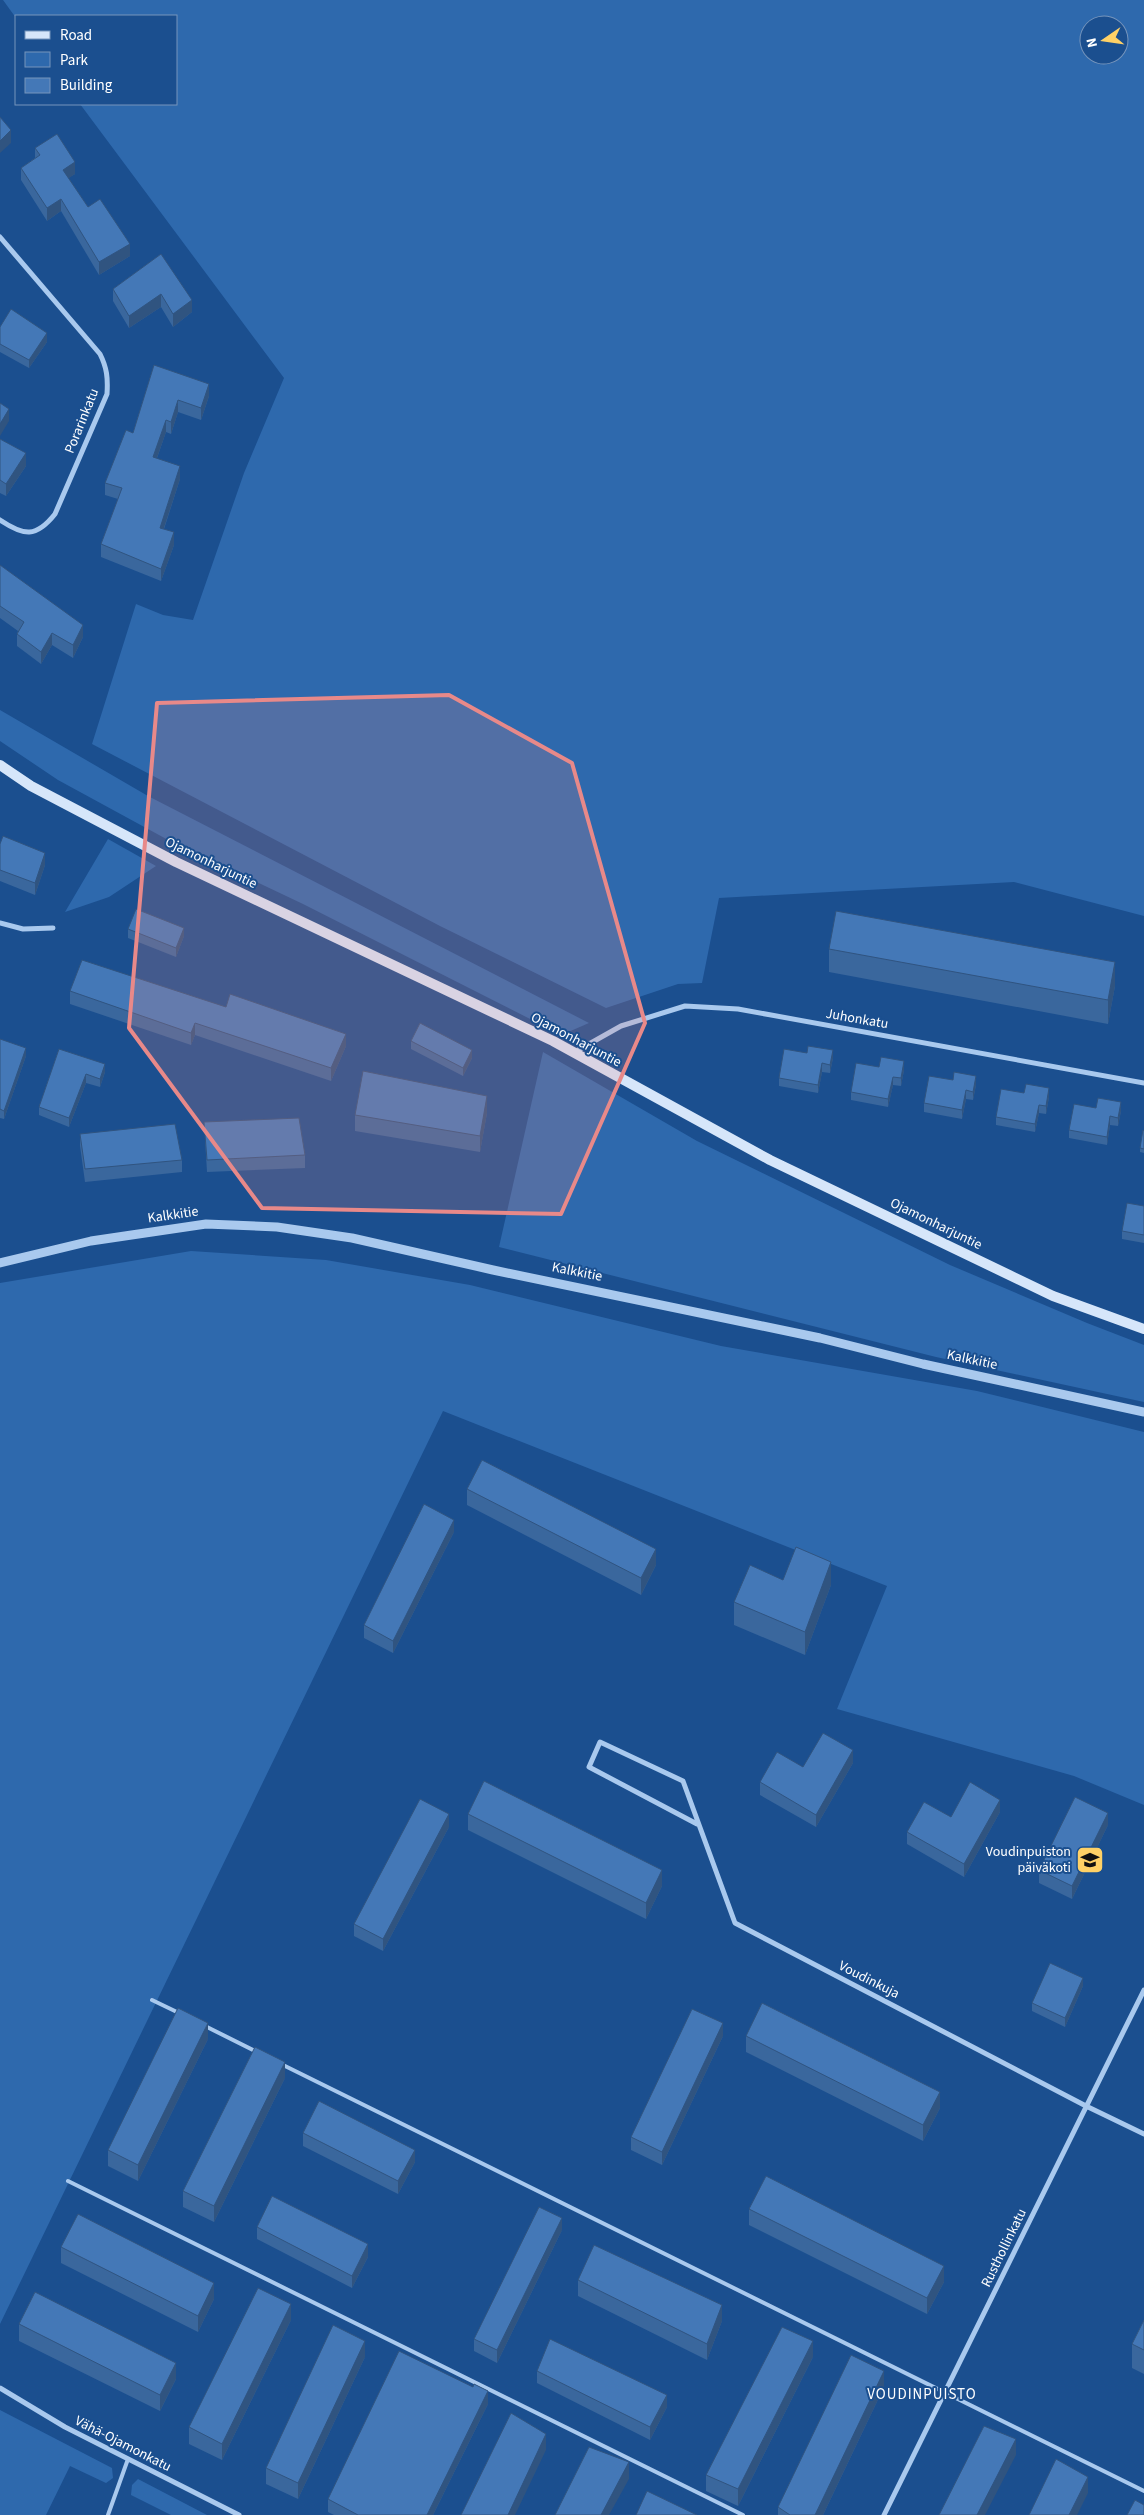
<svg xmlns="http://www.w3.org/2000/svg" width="1144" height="2515" font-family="'Source Sans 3',sans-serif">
<rect width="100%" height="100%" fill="#1b4f8f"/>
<path fill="#2e69ad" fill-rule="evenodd" d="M3 0H1144V916L1014 882 719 898 702 983 678 984 606 1008 440 926 92 744 136 604 163 615 193 620 244 473 284 378 80 104H176V16H16V18ZM1089 25H1119V55H1089Z
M0 710 148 796 589 1023 566 1033 544 1026 303 904 170 841 58 780 0 741Z
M108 839 156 866 109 897 65 912Z
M543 1052 697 1141 950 1265 1087 1323 1144 1345V1402L936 1357 499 1247Z
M191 1251 326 1260 470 1285 721 1346 977 1391 1144 1432V1805L1074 1776 837 1709 887 1586 443 1411 0 2324V1283Z
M0 2410 112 2468 113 2478 106 2483 70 2466 46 2515H0Z
M138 2479 207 2515H171L131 2495 132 2485Z"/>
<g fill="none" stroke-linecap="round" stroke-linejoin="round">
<path stroke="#a9c9ee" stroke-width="4" d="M152 2000 179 2013
M205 2026 257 2052
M281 2064 1144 2491
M68 2181 743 2515
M108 2515 128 2459"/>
<path stroke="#a9c9ee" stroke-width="5" d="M0 237 100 354C107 368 108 378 107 394L55 514C36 538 24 536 0 520
M0 923 23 929 53 928
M573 1053 621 1026 685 1006 738 1009 1144 1083
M697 1824 589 1767 600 1742 683 1781 735 1923 1086 2106 1144 2134
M0 2388 65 2427 239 2515
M884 2515 1144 1990"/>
<path stroke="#a9c9ee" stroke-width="9" d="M0 1263 91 1241 206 1224 277 1227 352 1238 493 1270 820 1338 923 1364 1144 1412"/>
<path stroke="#d6e6fa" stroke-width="10" d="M0 765 31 786 176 862 553 1041 770 1160 1053 1296 1144 1329"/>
</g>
<path fill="#3a679d" d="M35 148 75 174 68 178 88 207 130 256 99 275 61 211 47 221 21 180V168L35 158Z
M161 254 192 312 173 327 161 307 129 328 113 301V289Z
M0 327 47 342 29 368 0 352Z
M154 365 209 396 201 420 178 412 171 434 166 432 157 458 180 479 164 529 174 545 161 581 101 557V544L118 499 105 495V483L133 433Z
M0 439 26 466 6 496 0 493Z
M0 565 83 637 73 658 52 645 41 664 17 646V634L18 631 0 618Z
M0 844 45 865 35 895 0 881Z
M128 929 184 936 176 957 128 938Z
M829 949 1115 986 1108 1024 829 972Z
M70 991 346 1046 331 1081 195 1035 191 1045 70 1004Z
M0 1039 26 1056 4 1119 0 1118Z
M411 1041 472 1058 463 1076 411 1049Z
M59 1049 105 1072 100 1087 86 1083 69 1127 39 1115V1107Z
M833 1058 830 1073 822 1072 818 1093 779 1086V1078Z
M879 1067 904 1070 901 1086 893 1085 888 1107 851 1100V1092Z
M976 1085 973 1100 966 1099 962 1119 924 1112V1103Z
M1024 1093 1049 1097 1046 1114 1039 1113 1035 1132 996 1125V1117Z
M1096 1108 1121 1111 1118 1126 1110 1125 1107 1145 1069 1138V1130Z
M487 1113 480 1152 355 1131V1115Z
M204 1122 305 1155V1168L207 1172Z
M1144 1131V1153L1140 1152V1148Z
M80 1134 182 1160V1172L85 1182 80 1146Z
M1144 1206V1243L1122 1239V1231Z
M467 1489 656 1565 641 1595 467 1505Z
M454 1532 393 1653 364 1638V1625Z
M783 1580 831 1585 805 1655 734 1625V1602Z
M853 1763 816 1827 760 1795V1782L803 1767Z
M1000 1812 964 1877 907 1844V1832L951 1817Z
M468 1814 662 1886 646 1919 468 1830Z
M1108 1825 1072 1899 1039 1883V1870Z
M449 1827 383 1951 354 1936V1924Z
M1083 1986 1065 2027 1032 2011V2003Z
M723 2036 662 2165 631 2150V2137Z
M746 2036 940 2108 923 2141 746 2052Z
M208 2039 138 2181 108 2166V2150Z
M285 2078 214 2222 183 2207V2191Z
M303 2133 415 2162 398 2194 303 2146Z
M749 2209 944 2282 927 2314 749 2225Z
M257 2227 368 2257 352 2288 257 2239Z
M562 2230 497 2363 474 2351V2339Z
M61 2247 214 2299 198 2332 61 2263Z
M578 2280 722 2321 707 2360 578 2296Z
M291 2320 222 2460 189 2444V2427Z
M1144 2320V2374L1132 2368V2344Z
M19 2324 176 2379 160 2411 19 2341Z
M365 2357 298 2499 266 2484V2468Z
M813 2357 738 2506 706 2491V2475Z
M537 2371 667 2407 650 2440 537 2383Z
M884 2387 823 2515H778V2507Z
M488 2404 433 2515H334L328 2512V2499Z"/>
<path fill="#305480" d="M11 130V143L0 153V141Z
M75 162V174L63 182V170Z
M61 199V211L47 221V208Z
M130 244V256L99 275V262Z
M161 294V307L129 328V316Z
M192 300V312L173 327V314Z
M47 333V342L29 368V360Z
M209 384V396L201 420V408Z
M178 400V412L171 434V422Z
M9 409V421L0 436V424Z
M166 420V432L153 469V457Z
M26 453V466L6 496V484Z
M180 466V479L160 540V528Z
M174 532V545L161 581V569Z
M83 625V637L73 658V645Z
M52 633V645L41 664V652Z
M45 853V865L35 895V883Z
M184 928V936L176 957V948Z
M1115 962V986L1108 1024V1000Z
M195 1023V1035L191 1045V1033Z
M346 1034V1046L331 1081V1068Z
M26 1048V1056L4 1119V1111Z
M472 1050V1058L463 1076V1068Z
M833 1050V1058L830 1073V1065Z
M904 1061V1070L901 1086V1078Z
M822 1063V1072L818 1093V1085Z
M105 1064V1072L100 1087V1079Z
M86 1074V1083L69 1127V1118Z
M976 1076V1085L973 1100V1092Z
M893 1077V1085L888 1107V1099Z
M1049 1088V1097L1046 1114V1106Z
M966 1090V1099L962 1119V1110Z
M487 1096V1113L480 1152V1136Z
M1121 1102V1111L1118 1126V1118Z
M1039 1105V1113L1035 1132V1124Z
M1110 1116V1125L1107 1145V1137Z
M454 1520V1532L393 1653V1641Z
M656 1549V1565L641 1595V1578Z
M831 1562V1585L805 1655V1632Z
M853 1750V1763L816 1827V1815Z
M1000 1800V1812L964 1877V1864Z
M1108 1813V1825L1072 1899V1886Z
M449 1814V1827L383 1951V1939Z
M662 1870V1886L646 1919V1903Z
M1083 1978V1986L1065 2027V2018Z
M208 2023V2039L138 2181V2165Z
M723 2023V2036L662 2165V2152Z
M285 2062V2078L214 2222V2206Z
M940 2092V2108L923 2141V2125Z
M415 2150V2162L398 2194V2181Z
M562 2218V2230L497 2363V2350Z
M368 2244V2257L352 2288V2276Z
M944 2266V2282L927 2314V2298Z
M214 2283V2299L198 2332V2316Z
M291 2304V2320L222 2460V2444Z
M722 2305V2321L707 2360V2344Z
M365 2341V2357L298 2499V2483Z
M813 2341V2357L738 2506V2489Z
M176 2363V2379L160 2411V2395Z
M884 2371V2387L823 2515H815Z
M488 2391V2404L433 2515H427Z
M667 2395V2407L650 2440V2427Z
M546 2434V2450L515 2515H508Z
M1016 2439V2455L985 2515H977Z
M629 2462V2479L609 2515H601Z
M1088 2477V2493L1077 2515H1069Z"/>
<path fill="#4478b7" stroke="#305480" d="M0 117 11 130 0 141Z
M57 134 75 162 63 170 88 207 100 199 130 244 99 262 61 199 47 208 21 168 40 155 35 148Z
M161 254 192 300 173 314 161 294 129 316 113 289Z
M11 309 47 333 29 360 0 344V327Z
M154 365 209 384 201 408 178 400 171 422 166 420 153 457 180 466 160 528 174 532 161 569 101 544 122 488 105 483 126 430 133 433Z
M0 403 9 409 0 424Z
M0 439 26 453 6 484 0 480Z
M0 565 83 625 73 645 52 633 41 652 17 634 24 622 0 606Z
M3 836 45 853 35 883 0 870V844Z
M136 909 184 928 176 948 128 929Z
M836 911 1115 962 1108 1000 829 949Z
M82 960 226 1007 230 994 346 1034 331 1068 195 1023 191 1033 70 991Z
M420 1023 472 1050 463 1068 411 1041Z
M0 1039 26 1048 4 1111 0 1109Z
M808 1046 833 1050 830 1065 822 1063 818 1085 779 1078 784 1049 807 1053Z
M59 1049 105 1064 100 1079 86 1074 69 1118 39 1107Z
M881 1057 904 1061 901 1078 893 1077 888 1099 851 1092 856 1063 879 1067Z
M363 1071 487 1096 480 1136 355 1115Z
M954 1072 976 1076 973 1092 966 1090 962 1110 924 1103 929 1076 953 1080Z
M1026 1084 1049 1088 1046 1106 1039 1105 1035 1124 996 1117 1001 1089 1024 1093Z
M1098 1098 1121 1102 1118 1118 1110 1116 1107 1137 1069 1130 1074 1104 1096 1108Z
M299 1118 305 1155 207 1160 204 1122Z
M175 1124 182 1160 85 1169 80 1134Z
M1143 1130 1144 1131V1149L1140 1148Z
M1127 1203 1144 1206V1235L1122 1231Z
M482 1460 656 1549 641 1578 467 1489Z
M424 1504 454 1520 393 1641 364 1625Z
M796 1547 831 1562 805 1632 734 1602 750 1565 783 1580Z
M823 1733 853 1750 816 1815 760 1782 777 1752 803 1767Z
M484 1781 662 1870 646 1903 468 1814Z
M970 1782 1000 1800 964 1864 907 1832 924 1802 951 1817Z
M1075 1797 1108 1813 1072 1886 1039 1870Z
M420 1799 449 1814 383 1939 354 1924Z
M1050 1963 1083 1978 1065 2018 1032 2003Z
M762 2003 940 2092 923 2125 746 2036Z
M178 2008 208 2023 138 2165 108 2150Z
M692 2009 723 2023 662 2152 631 2137Z
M255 2047 285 2062 214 2206 183 2191Z
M319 2101 415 2150 398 2181 303 2133Z
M766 2176 944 2266 927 2298 749 2209Z
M272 2196 368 2244 352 2276 257 2227Z
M539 2207 562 2218 497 2350 474 2339Z
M78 2214 214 2283 198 2316 61 2247Z
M594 2245 722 2305 707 2344 578 2280Z
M258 2288 291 2304 222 2444 189 2427Z
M35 2292 176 2363 160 2395 19 2324Z
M1144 2320V2350L1132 2344Z
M333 2325 365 2341 298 2483 266 2468Z
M782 2327 813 2341 738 2489 706 2475Z
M550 2339 667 2395 650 2427 537 2371Z
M399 2351 473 2387 474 2384 488 2391 427 2515H358L328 2499Z
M851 2355 884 2371 815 2515H790L778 2507Z
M511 2413 546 2434 508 2515H461Z
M984 2426 1016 2439 977 2515H939Z
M589 2447 629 2462 601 2515H555Z
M1056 2459 1088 2477 1069 2515H1029Z
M647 2491 697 2515H636Z
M1135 2500 1144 2505V2515H1127Z"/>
<path fill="#e88989" fill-opacity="0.2" stroke="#e88989" stroke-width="4" stroke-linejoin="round" d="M449 695 572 763 645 1023 561 1214 262 1208 129 1028 157 703Z"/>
<defs>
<g id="school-square" transform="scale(1.4375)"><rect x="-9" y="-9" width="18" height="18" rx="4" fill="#ffd166" stroke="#1b4f8f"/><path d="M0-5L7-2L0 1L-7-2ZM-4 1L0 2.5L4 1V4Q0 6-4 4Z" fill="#111"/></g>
</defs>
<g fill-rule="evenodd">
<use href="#school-square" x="1090" y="1860"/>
</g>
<g text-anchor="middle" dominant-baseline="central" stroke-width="4" stroke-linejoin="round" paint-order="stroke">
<g font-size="14" fill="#fff" stroke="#1b4f8f">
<text transform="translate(82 421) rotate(-68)">Porarinkatu</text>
<text transform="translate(211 863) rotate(26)">Ojamonharjuntie</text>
<text transform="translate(857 1019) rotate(10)">Juhonkatu</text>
<text transform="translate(576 1040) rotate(28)">Ojamonharjuntie</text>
<text transform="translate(173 1215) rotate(-8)">Kalkkitie</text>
<text transform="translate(936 1224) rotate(26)">Ojamonharjuntie</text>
<text transform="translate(577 1272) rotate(11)">Kalkkitie</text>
<text transform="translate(972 1360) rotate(12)">Kalkkitie</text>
<text transform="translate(869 1980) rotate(27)">Voudinkuja</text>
<text transform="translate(1004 2248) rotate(-64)">Rusthollinkatu</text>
<text transform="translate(123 2444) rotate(27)">Vähä-Ojamonkatu</text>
</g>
<g font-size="14" fill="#fff" stroke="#1b4f8f" text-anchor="end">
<text x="1071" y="1852">Voudinpuiston<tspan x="1071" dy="16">päiväkoti</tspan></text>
</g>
<g font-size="15" letter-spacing="1" fill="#fff" stroke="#1b4f8f">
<text x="922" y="2394">VOUDINPUISTO</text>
</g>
</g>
<rect x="15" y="15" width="162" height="90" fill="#1b4f8f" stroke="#7695bc"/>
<rect x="25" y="31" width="25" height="8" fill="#d6e6fa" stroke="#7695bc"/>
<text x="60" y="40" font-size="15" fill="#ffffff">Road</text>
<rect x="25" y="52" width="25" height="15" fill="#2e69ad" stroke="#7695bc"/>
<text x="60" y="65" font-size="15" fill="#ffffff">Park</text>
<rect x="25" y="78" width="25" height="15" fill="#4478b7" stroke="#7695bc"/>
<text x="60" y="90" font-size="15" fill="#ffffff">Building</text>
<g transform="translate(1104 40) rotate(257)"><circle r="24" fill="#1b4f8f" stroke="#7695bc"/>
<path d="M0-4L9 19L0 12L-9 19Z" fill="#ffd166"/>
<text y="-8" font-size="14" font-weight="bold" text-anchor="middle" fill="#ffffff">N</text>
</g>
</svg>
